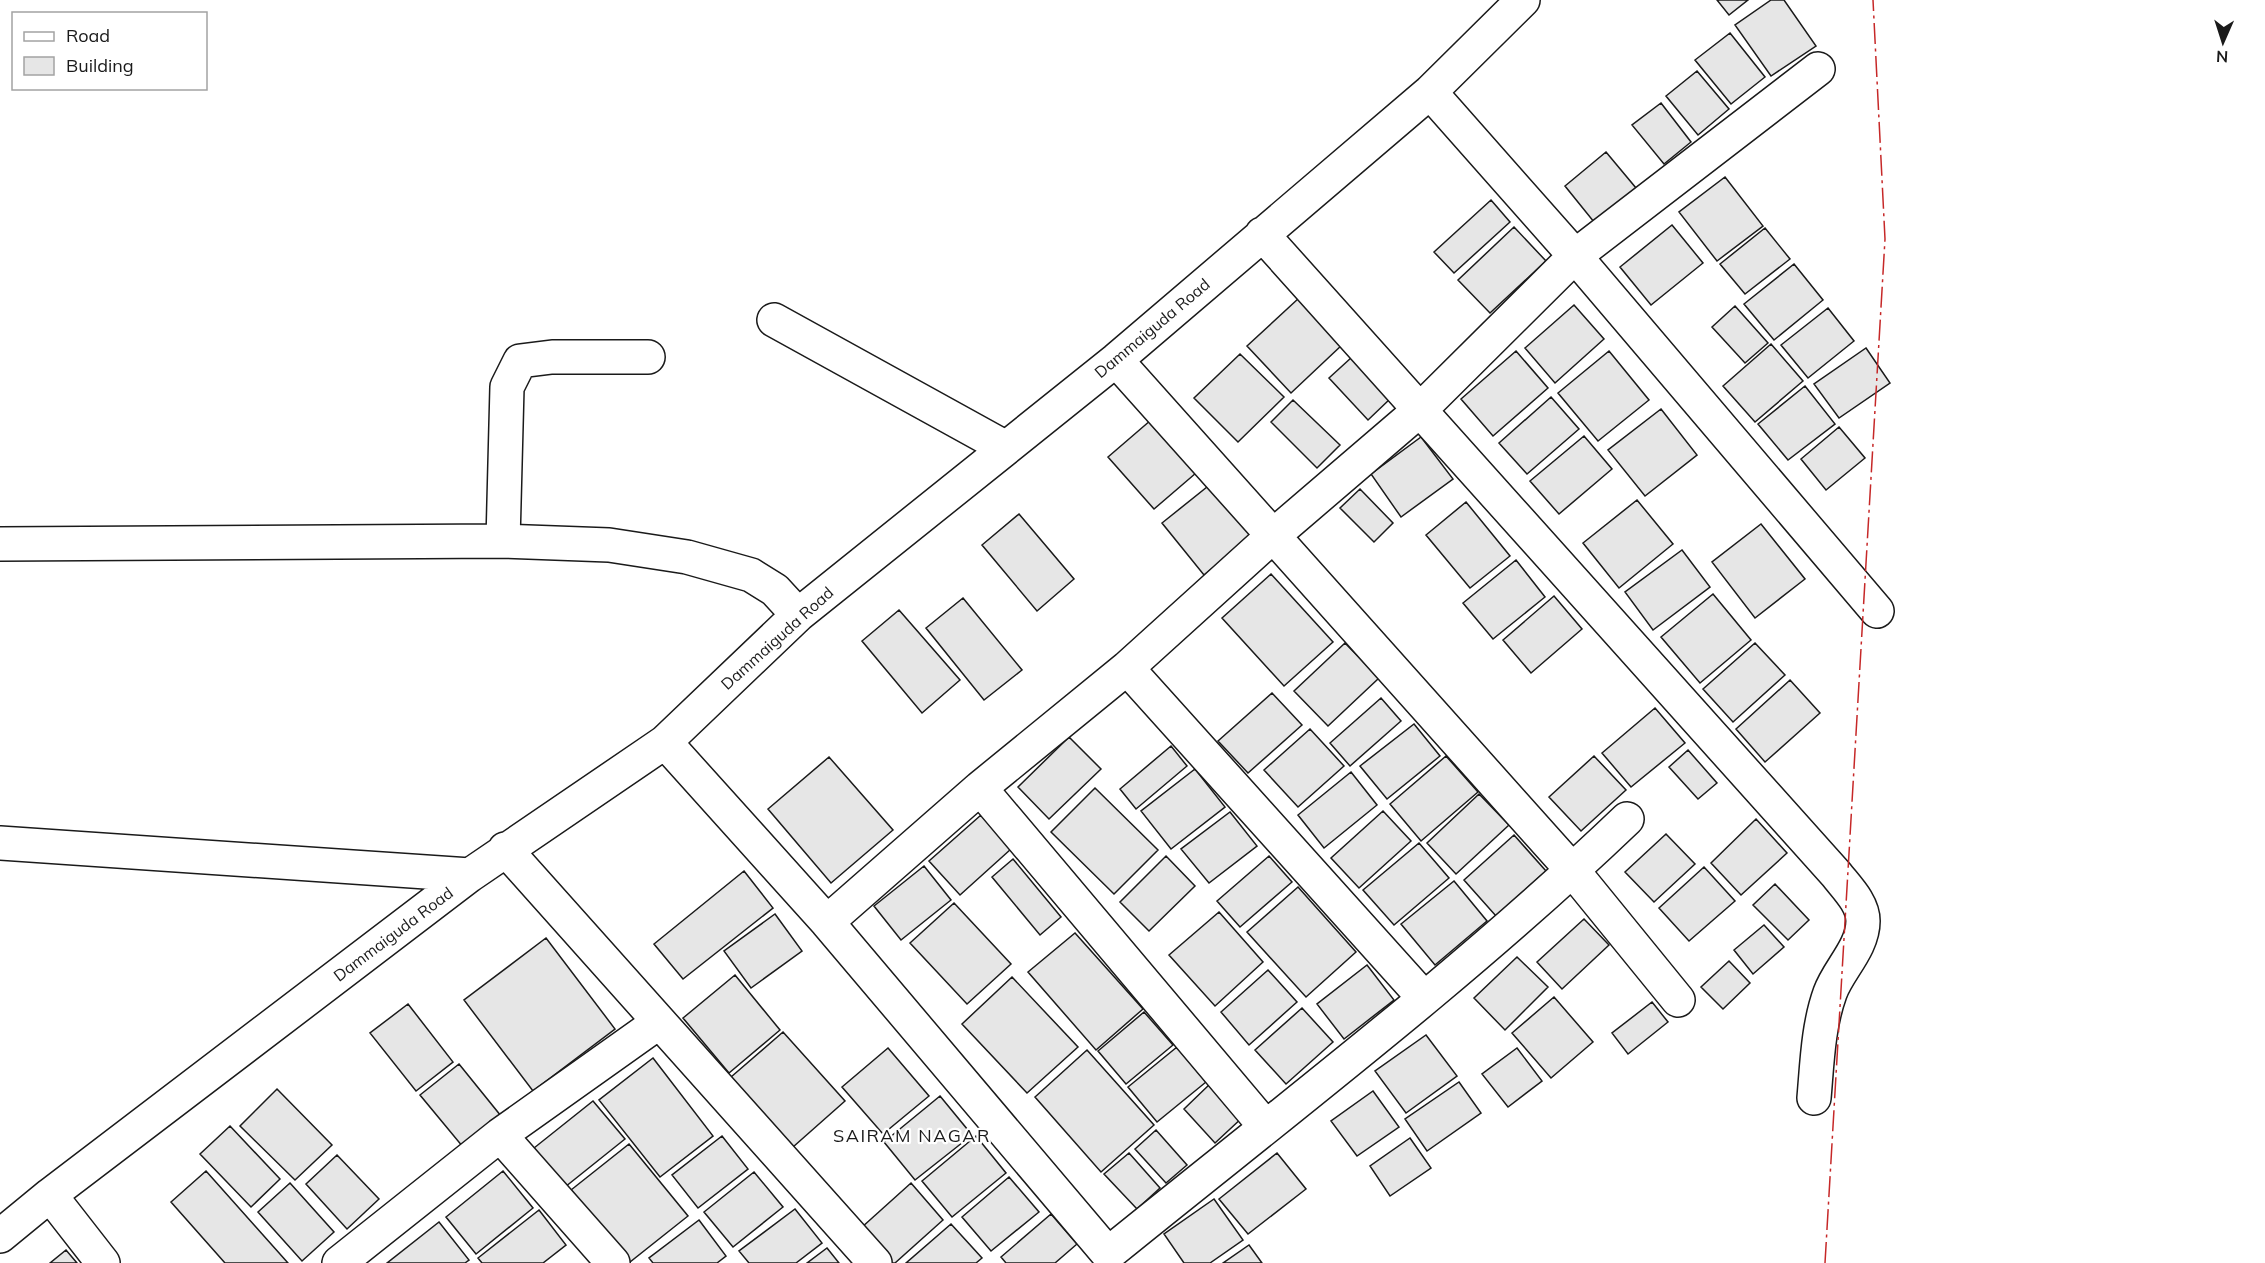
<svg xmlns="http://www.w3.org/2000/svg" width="2265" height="1263" font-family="Mulish,sans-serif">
<rect width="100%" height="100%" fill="#fff"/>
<path fill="#e6e6e6" stroke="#1a1a1a" stroke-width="1.5" d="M1717 0H1748L1729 15Z
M1771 0H1784L1816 46 1771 76 1735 25Z
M1730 33 1765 77 1731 104 1695 60Z
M1697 71 1729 109 1698 135 1666 96Z
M1661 103 1691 142 1664 164 1632 125Z
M1606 152 1636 188 1594 222 1565 186Z
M1725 177 1763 226 1717 261 1679 212Z
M1491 200 1510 222 1454 273 1434 252Z
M1672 225 1703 263 1651 305 1620 267Z
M1514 227 1546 261 1490 313 1458 280Z
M1765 228 1790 259 1745 294 1720 264Z
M1794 264 1823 300 1774 340 1744 304Z
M1299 298 1343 344 1291 393 1247 346Z
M1574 305 1604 339 1555 383 1525 348Z
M1735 306 1768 343 1745 363 1712 327Z
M1828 308 1854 341 1808 378 1781 345Z
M1771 344 1803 381 1755 422 1723 386Z
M1866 348 1890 383 1839 418 1814 384Z
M1516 351 1548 388 1493 436 1461 399Z
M1609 351 1649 400 1598 441 1558 393Z
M1240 354 1284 397 1238 442 1194 398Z
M1352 357 1391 398 1368 420 1329 378Z
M1805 386 1835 424 1788 460 1758 424Z
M1551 397 1579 429 1527 474 1499 443Z
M1293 400 1340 445 1317 468 1271 422Z
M1661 409 1697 455 1645 496 1608 450Z
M1151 420 1196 473 1154 509 1108 457Z
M1839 427 1865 458 1826 490 1801 459Z
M1584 436 1612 469 1559 514 1530 481Z
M1421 437 1453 479 1401 517 1371 474Z
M1212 483 1254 535 1204 575 1162 523Z
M1360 489 1393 523 1374 542 1340 508Z
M1637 500 1673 544 1619 588 1583 543Z
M1466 502 1510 556 1470 588 1426 535Z
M1019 514 1074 579 1037 611 982 545Z
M1761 524 1805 579 1755 618 1712 562Z
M1682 550 1710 587 1653 630 1625 592Z
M1516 560 1545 597 1493 639 1463 603Z
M1271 574 1333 642 1284 686 1222 618Z
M1713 594 1751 640 1700 683 1661 637Z
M1554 596 1582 629 1531 673 1503 640Z
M963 598 1022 670 984 700 926 628Z
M899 610 960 680 922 713 862 641Z
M1345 643 1379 678 1328 726 1294 691Z
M1755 643 1785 675 1733 722 1703 689Z
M1790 680 1820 713 1765 762 1736 729Z
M1272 693 1302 725 1248 773 1218 741Z
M1381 698 1401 721 1350 766 1330 743Z
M1655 708 1685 743 1631 787 1602 753Z
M1414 724 1440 756 1387 799 1360 766Z
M1310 729 1344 766 1298 807 1264 770Z
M1069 737 1101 769 1049 819 1018 787Z
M1171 746 1187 766 1136 809 1120 789Z
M1688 750 1717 783 1698 799 1669 767Z
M1446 756 1478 792 1421 841 1390 804Z
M1594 756 1626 790 1581 831 1549 797Z
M829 757 893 830 831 883 768 809Z
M1195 769 1225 807 1171 849 1141 811Z
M1351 772 1377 805 1324 848 1298 815Z
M1095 788 1158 850 1114 894 1051 832Z
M1479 794 1509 825 1456 874 1427 843Z
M1383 811 1411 841 1359 888 1331 858Z
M1230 812 1257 846 1209 883 1181 849Z
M981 815 1011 849 960 895 929 861Z
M1756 819 1787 853 1741 895 1711 863Z
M1666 834 1695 864 1654 902 1625 872Z
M1514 835 1546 871 1496 916 1464 880Z
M1419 843 1449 878 1394 925 1363 890Z
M1166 856 1195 886 1149 931 1120 902Z
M1269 856 1292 882 1240 927 1217 901Z
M1013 859 1061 917 1040 935 992 877Z
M924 866 951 900 901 940 874 906Z
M1704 867 1735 901 1689 941 1659 908Z
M744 871 773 908 683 979 654 944Z
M1454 881 1487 921 1435 965 1401 924Z
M1775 884 1809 920 1788 940 1753 905Z
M1298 887 1356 952 1306 997 1247 932Z
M954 903 1011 964 967 1004 910 943Z
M1219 912 1263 962 1215 1006 1169 955Z
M775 914 802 951 751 988 724 951Z
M1584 919 1609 945 1562 989 1537 962Z
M1764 925 1784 947 1753 974 1734 950Z
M1075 933 1143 1009 1096 1050 1028 972Z
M546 938 615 1029 533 1091 464 1000Z
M1517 957 1548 987 1505 1030 1474 998Z
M1729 961 1750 983 1723 1009 1701 987Z
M1367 965 1394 1000 1344 1039 1317 1004Z
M1268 970 1297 1002 1249 1045 1221 1012Z
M735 975 780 1030 729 1073 683 1018Z
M1012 977 1078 1047 1027 1093 962 1024Z
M1554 997 1593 1042 1551 1078 1512 1033Z
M1652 1002 1668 1022 1628 1054 1612 1033Z
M408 1004 453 1062 416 1091 370 1033Z
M1302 1008 1333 1042 1286 1084 1255 1050Z
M1144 1012 1173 1045 1126 1084 1098 1051Z
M783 1032 845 1101 793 1147 731 1077Z
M1426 1035 1457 1076 1406 1113 1375 1071Z
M1177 1047 1206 1082 1157 1122 1128 1087Z
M888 1048 929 1096 883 1134 842 1087Z
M1517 1048 1542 1081 1508 1107 1482 1074Z
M1087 1050 1154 1125 1101 1172 1035 1097Z
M653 1058 713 1136 660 1177 599 1100Z
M459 1064 501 1116 463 1147 420 1095Z
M1212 1082 1244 1116 1215 1143 1184 1109Z
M1459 1082 1481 1113 1427 1151 1405 1119Z
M277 1089 332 1145 295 1180 240 1126Z
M1373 1091 1399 1127 1357 1156 1331 1121Z
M940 1096 972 1135 915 1180 884 1142Z
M593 1101 625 1139 565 1187 534 1148Z
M230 1126 280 1179 251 1207 200 1154Z
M1156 1130 1187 1165 1166 1183 1135 1149Z
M722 1136 748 1169 698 1208 672 1175Z
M976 1136 1006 1173 952 1217 922 1181Z
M1410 1138 1431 1168 1390 1196 1370 1166Z
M629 1144 688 1216 630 1262 571 1190Z
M1129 1153 1160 1188 1137 1209 1104 1174Z
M1277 1153 1306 1189 1248 1234 1219 1199Z
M337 1155 379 1199 347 1229 306 1184Z
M206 1171 288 1263H225L171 1202Z
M503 1171 533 1208 476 1254 446 1217Z
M754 1172 783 1207 733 1247 704 1212Z
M1009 1177 1039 1212 991 1251 962 1217Z
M290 1183 334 1232 302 1261 258 1212Z
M911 1183 943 1220 895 1263H892L861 1228Z
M1214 1199 1243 1240 1210 1263H1184L1164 1234Z
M795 1209 822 1243 796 1263H749L739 1251Z
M539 1210 566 1245 543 1263H482L478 1258Z
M1051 1214 1077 1244 1055 1263H1006L1001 1257Z
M699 1220 726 1256 717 1263H653L649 1258Z
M439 1222 469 1260 465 1263H387Z
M951 1224 982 1258 976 1263H906Z
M1249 1245 1262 1263H1223Z
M827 1248 839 1263H807Z
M66 1250 77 1263H50Z"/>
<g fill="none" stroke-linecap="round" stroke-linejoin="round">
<g stroke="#1a1a1a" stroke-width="36">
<path id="minor" d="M1430 92 1575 256 1877 611
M1262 234 1836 874C1846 887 1863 903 1863 921 1863 948 1838 970 1830 993 1818 1026 1817 1064 1814 1098
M774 320 1006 448
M1116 360 1573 871 1678 1000
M503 541 507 387 520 361 552 357H648
M0 544 503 541 609 545 687 557 751 575 775 590 798 615
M1127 668 980 788 827 922 1108 1254C1283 1112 1464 975 1627 819
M665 742 827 922
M980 788 1265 1126
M0 843 470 875
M505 849 875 1263
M1424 998 1127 668 1274 535 1421 409 1575 256 1818 69
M500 1135 613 1263
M50 1195 103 1263
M0 1236 50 1195 470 875 665 742 798 615 1116 360 1430 92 1523 0
M339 1263 500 1135 659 1022"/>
</g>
<use href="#minor" stroke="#fff" stroke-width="33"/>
<path stroke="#c62828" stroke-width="1.5" stroke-dasharray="21 4.5 3 4.5" stroke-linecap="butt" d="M1825 1263 1885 239 1873 0"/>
</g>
<g text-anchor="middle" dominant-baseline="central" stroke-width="4.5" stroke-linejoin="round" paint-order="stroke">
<g font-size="16" fill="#1a1a1a" stroke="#fff">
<text transform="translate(1152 328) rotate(-40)">Dammaiguda Road</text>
<text transform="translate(777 638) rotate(-42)">Dammaiguda Road</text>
<text transform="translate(393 934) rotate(-37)">Dammaiguda Road</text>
</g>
<g font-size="18" letter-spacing="1.5" fill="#1a1a1a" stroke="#fff">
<text x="912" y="1135">SAIRAM NAGAR</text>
</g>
</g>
<rect x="12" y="12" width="195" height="78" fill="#ffffff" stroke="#a3a3a3" stroke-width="1.5"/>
<rect x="24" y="32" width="30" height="9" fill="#ffffff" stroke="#a3a3a3" stroke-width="1.5"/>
<text x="66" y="42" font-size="18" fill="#1a1a1a">Road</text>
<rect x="24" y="57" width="30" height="18" fill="#e6e6e6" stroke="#a3a3a3" stroke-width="1.5"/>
<text x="66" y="72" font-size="18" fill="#1a1a1a">Building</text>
<g transform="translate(2223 42) rotate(183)" stroke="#ffffff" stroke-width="4.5" paint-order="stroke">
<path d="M0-4.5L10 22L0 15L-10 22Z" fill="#1a1a1a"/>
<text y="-9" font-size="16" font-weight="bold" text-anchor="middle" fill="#1a1a1a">N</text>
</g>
</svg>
